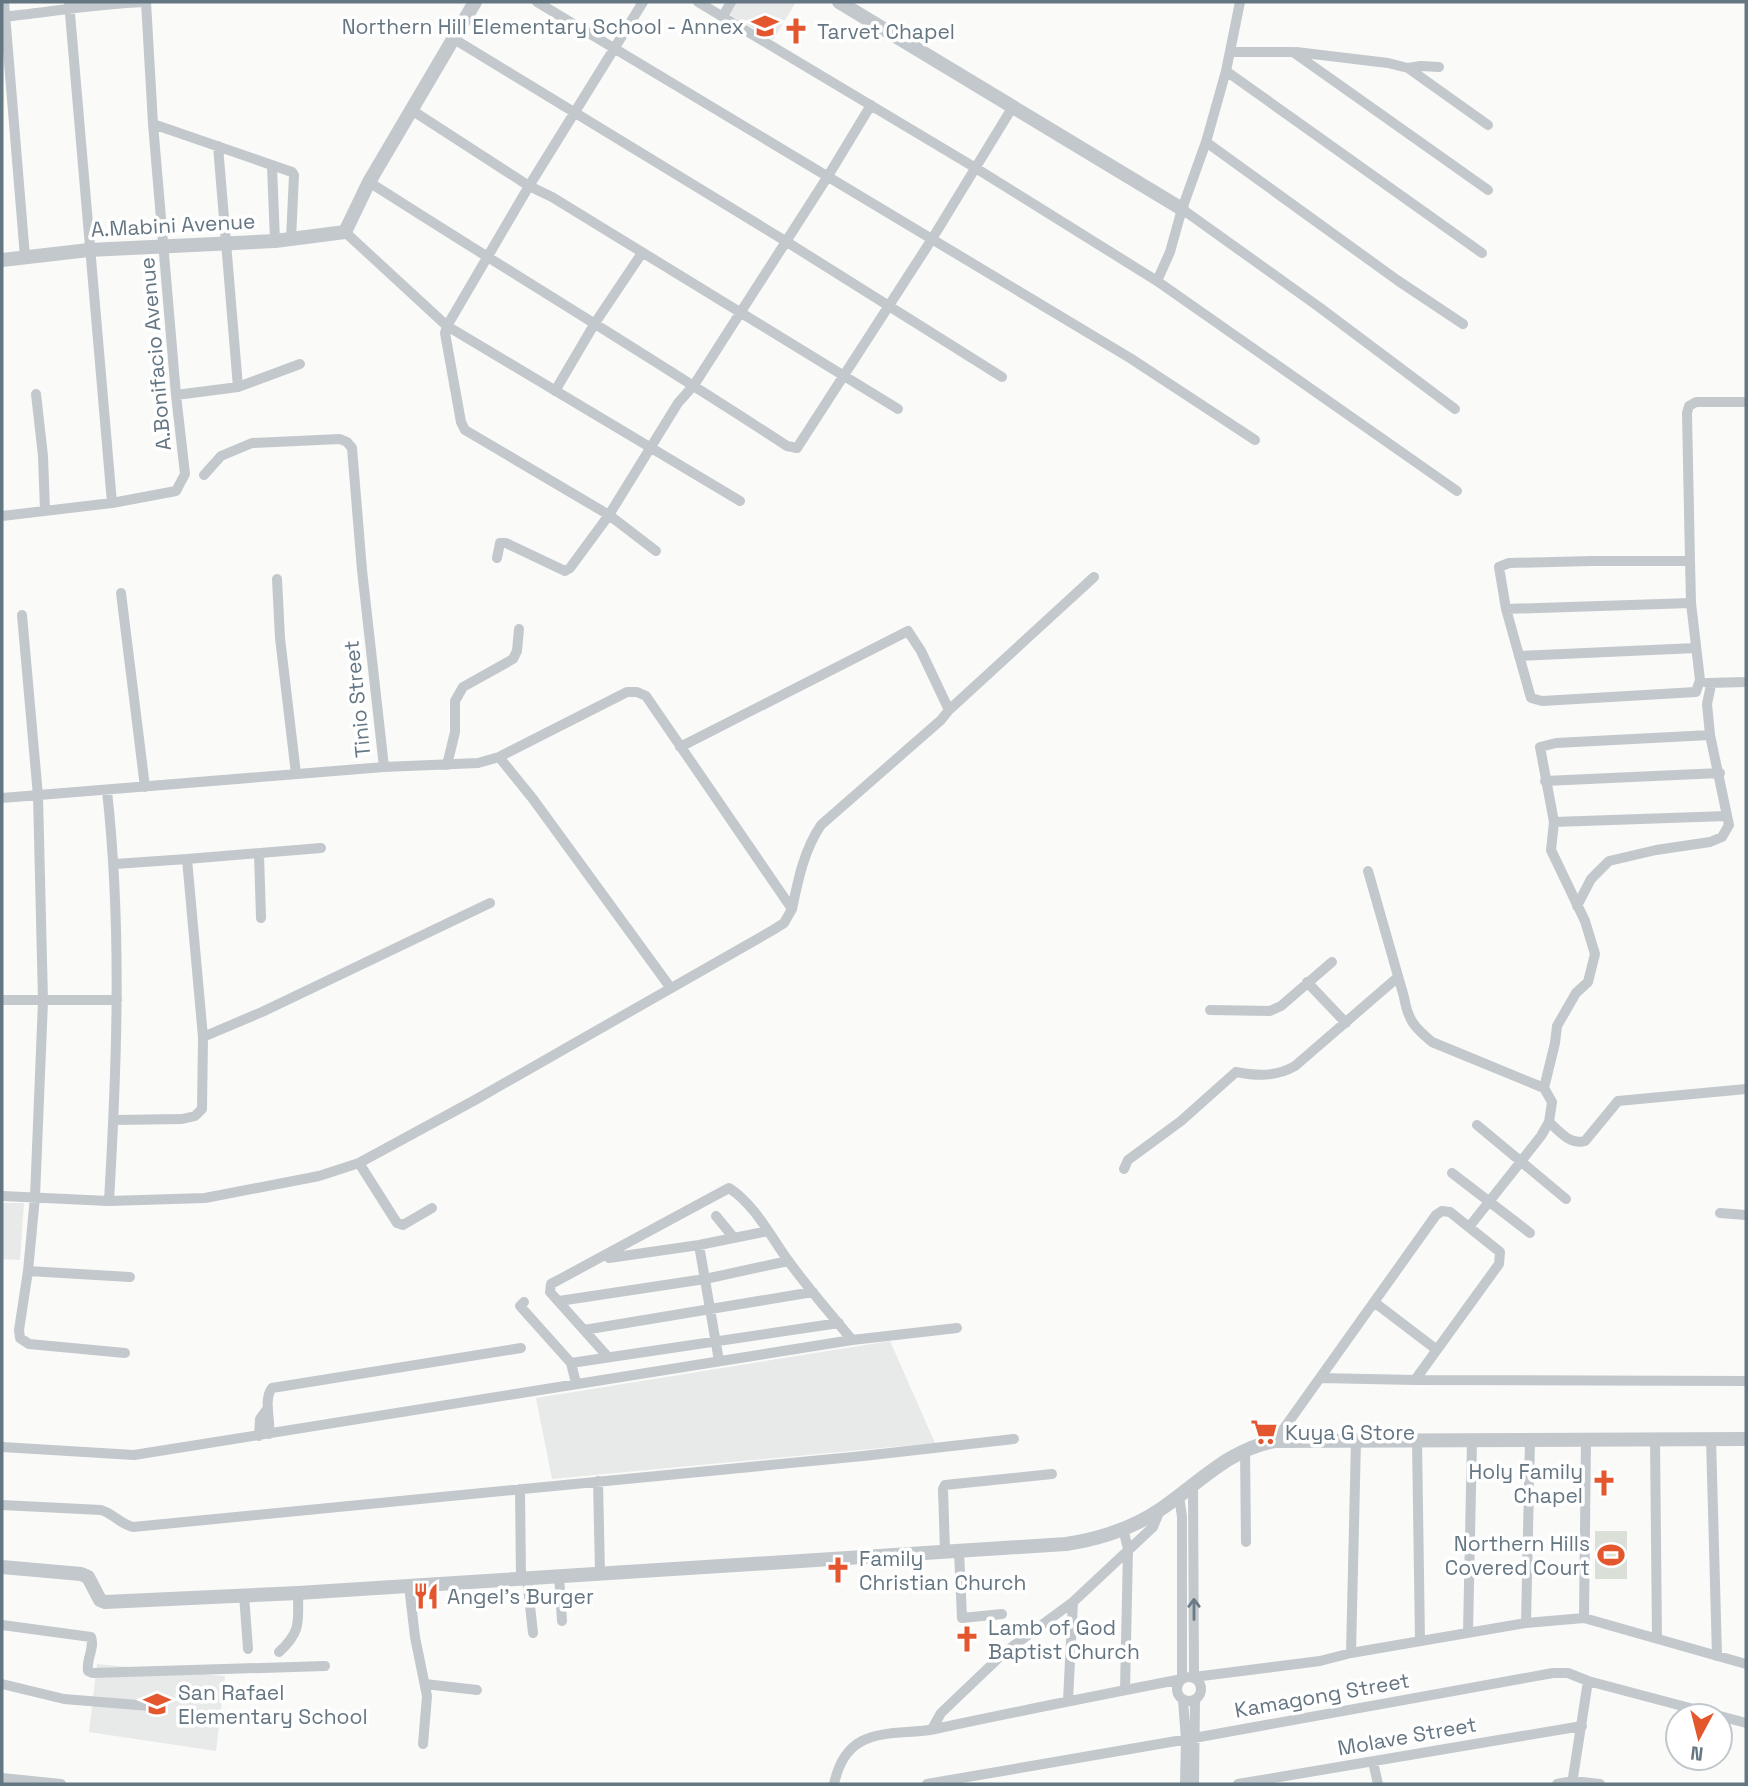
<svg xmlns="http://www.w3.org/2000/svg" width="1748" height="1786" font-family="'Space Grotesk',sans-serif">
<rect width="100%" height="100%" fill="#fafaf8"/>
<path fill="#e8e9e9" d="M732 2H796L773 40 726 12Z
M2 1203H24L20 1260 2 1259Z
M890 1341 935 1443 552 1479 536 1398Z
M97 1664 225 1676 216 1751 89 1732Z"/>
<path fill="#dadfd7" d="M1595 1531H1627V1579H1595Z"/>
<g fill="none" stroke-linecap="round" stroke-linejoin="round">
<path stroke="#c3c8cc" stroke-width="10" d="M4 2 25 257
M69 2 112 503
M537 2 1130 358 1255 440
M643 2 529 186 447 326 445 333 461 422 465 430 609 515 656 551
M698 2 974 167 1157 281 1457 491
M723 16 731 2
M2 17C49 12 96 4 144 2
M454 39 787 242 1002 377
M1230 52H1293L1488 190
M1296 52 1388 63 1408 68 1488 125
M1408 68 1421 66 1439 67
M1226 71 1482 253
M410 109 529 186 552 197 898 409
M153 124 292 172 294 175 291 239
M1206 142 1397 280 1463 324
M218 146 238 387
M272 166 275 241
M369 182C508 271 649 356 787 446L797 448 932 239 1012 108
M1182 209 1319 307 1455 409
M345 232 447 326 740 501
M1157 281 1170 252 1182 209 1206 142 1226 71 1240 2
M555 391 595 323 642 253
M36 394 43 456 45 510
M176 395 238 387 300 364
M2 516 112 503 176 491 185 474 176 395 153 124 146 2
M497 558 500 543H506L565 571 570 568 609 515 678 403 694 385 828 176 871 105
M1591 561H1690L1691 603 1700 680 1696 692 1542 701 1531 698 1506 609 1499 567 1509 563Z
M1690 561 1687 413 1689 406 1696 402H1746
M277 579 280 638 296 774
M121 593 145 787
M1506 609 1691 603
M22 615 38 796 43 1001 35 1197 28 1271 19 1330 20 1338 29 1344 125 1353
M1519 656 1696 648
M1707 683 1746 682
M949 710 1094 577
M1710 735 1707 704 1711 685
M680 747 908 631 921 651 949 710 941 720 821 825C804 850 798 880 792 909
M499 757 533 799 670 987
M447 765 455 732V701L463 687 513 659 517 651 519 629
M1545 781 1720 773
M107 791C122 927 117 1064 109 1201
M2 798 384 767 362 570 352 448 347 442 340 439 252 443 221 456 204 475
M1554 822 1727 816
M259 854 261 918
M187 859 321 848
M1368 871 1404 997C1408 1020 1414 1027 1432 1042L1544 1088
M1307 982 1346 1023
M2 1000H117
M1210 1010 1270 1011 1281 1006 1332 962
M203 1037 262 1012 490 903
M114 1120 182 1119 195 1116 202 1109 203 1037 187 859 115 864
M1549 1122C1560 1132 1570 1145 1585 1141L1618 1101 1746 1089
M1477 1125 1566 1199
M359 1163 397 1223 403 1225 432 1208
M1124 1169 1128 1160 1181 1121 1236 1072C1257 1076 1276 1077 1295 1066L1398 977
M1452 1173 1530 1233
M2 1196 109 1201 205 1198 319 1176 359 1163 475 1100 773 930 784 923 792 909 646 696 637 692H627L499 757 478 763 384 767
M1720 1213 1746 1215
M716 1216 734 1238
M1469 1227 1541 1136 1549 1122 1552 1102 1544 1088 1555 1043 1557 1026 1576 993 1588 982 1595 954 1585 921 1551 850 1554 822 1540 747 1556 743 1710 735 1729 825 1722 837 1710 842 1656 850 1609 861 1591 879 1577 906
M699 1245 719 1361
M609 1258 699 1245 768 1231
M28 1271 130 1277
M559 1301 705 1279 788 1261
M524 1302 520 1306 571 1363 576 1383
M1374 1302 1437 1350
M584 1330 813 1292
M608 1357 550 1292 551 1284 729 1188C754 1204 770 1235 787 1259 807 1287 830 1313 852 1340
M571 1363 839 1323
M1320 1378 1415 1380 1746 1381
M269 1434C271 1420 263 1400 272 1388L521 1348
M259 1436 260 1419 268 1408
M1711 1438 1717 1656
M1417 1440 1420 1641
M1655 1440 1657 1639
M1275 1441 1436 1215 1442 1211 1450 1212 1500 1252 1499 1264 1415 1380
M2 1447 134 1455 852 1340 957 1328
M1245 1449 1246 1542
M598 1481 600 1574
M1193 1486 1194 1677 1320 1661 1351 1653 1526 1623 1584 1618 1746 1664
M520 1489 521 1579
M2 1505 101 1510C114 1514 120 1524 133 1527L863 1456 1014 1439
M1123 1528 1128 1549 1125 1690
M945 1551 943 1489 945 1485 1052 1474
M959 1551 962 1618 1002 1614
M559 1576 562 1621
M527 1578 533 1633
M409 1586 415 1637 427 1696 423 1744
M244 1595 248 1649
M1584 1618 1586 1440
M1526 1623 1530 1440
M2 1625 91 1637C95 1648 86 1659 88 1671L93 1673 325 1666
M1468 1633 1472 1440
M279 1652C302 1631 298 1621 298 1593
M1351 1653 1356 1440
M1177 1689a12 12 0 1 1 24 0a12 12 0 1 1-24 0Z
M2 1684 64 1699 150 1706
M425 1684 477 1690
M1068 1700 1073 1602
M1183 1700 1186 1740 1185 1784
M1720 1716 1746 1723
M932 1729 941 1713 1005 1652 1073 1602 1153 1527 1160 1510
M1373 1762 1378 1784
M2 1778 61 1784
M834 1784C838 1766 845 1750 862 1741 884 1730 911 1734 935 1729 1018 1711 1100 1695 1182 1679V1517L1179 1496
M927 1784 1194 1738 1553 1673H1568L1588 1681 1720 1716
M1194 1784 1195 1700
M1238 1784 1582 1726
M1557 1784 1573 1781 1600 1784
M1572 1784 1588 1681"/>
<path stroke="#c3c8cc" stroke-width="14" d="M839 2 1182 209
M2 260 89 250 275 241 345 232 369 182 475 2
M2 1567 81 1574 88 1577 100 1600 105 1602 298 1593 1066 1544C1099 1539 1133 1528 1161 1509 1198 1484 1229 1449 1275 1441L1746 1439"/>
</g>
<defs><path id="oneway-shaft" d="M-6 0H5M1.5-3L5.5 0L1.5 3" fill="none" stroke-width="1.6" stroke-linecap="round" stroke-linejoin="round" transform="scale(1.75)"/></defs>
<use stroke="#6a7a87" href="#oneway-shaft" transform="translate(1194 1609) rotate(-90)"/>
<defs>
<g id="school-bare" transform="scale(2.1)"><path d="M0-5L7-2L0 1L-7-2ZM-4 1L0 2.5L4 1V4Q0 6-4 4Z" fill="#e4572e" stroke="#fff" stroke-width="2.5" paint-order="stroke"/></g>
<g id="church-bare" transform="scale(2.1)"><path d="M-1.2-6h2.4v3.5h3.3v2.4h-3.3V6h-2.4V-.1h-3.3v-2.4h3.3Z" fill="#e4572e" stroke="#fff" stroke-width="2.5" paint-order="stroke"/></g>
<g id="supermarket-bare" transform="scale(2.1)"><path d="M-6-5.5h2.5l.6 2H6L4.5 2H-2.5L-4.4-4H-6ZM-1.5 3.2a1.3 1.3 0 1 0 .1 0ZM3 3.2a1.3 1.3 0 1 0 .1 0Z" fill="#e4572e" stroke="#fff" stroke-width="2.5" paint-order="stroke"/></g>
<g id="stadium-bare" transform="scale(2.1)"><path d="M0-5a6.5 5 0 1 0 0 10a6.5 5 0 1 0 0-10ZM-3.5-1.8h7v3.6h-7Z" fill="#e4572e" stroke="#fff" stroke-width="2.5" paint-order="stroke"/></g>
<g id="restaurant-bare" transform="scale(2.1)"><path d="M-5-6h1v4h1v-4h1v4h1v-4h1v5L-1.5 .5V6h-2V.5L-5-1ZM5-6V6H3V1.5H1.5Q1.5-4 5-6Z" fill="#e4572e" stroke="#fff" stroke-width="2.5" paint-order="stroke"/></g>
</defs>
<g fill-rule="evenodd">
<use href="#school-bare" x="765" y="26"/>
<use href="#church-bare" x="796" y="31"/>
<use href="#supermarket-bare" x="1264" y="1432"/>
<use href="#church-bare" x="1604" y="1483"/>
<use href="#stadium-bare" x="1611" y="1555"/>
<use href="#church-bare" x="838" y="1570"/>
<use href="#restaurant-bare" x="426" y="1596"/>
<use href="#church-bare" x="967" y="1639"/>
<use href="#school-bare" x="157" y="1704"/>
</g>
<g text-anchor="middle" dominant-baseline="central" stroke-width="7" stroke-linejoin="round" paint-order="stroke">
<g font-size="21" fill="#657683" stroke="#fff" text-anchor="start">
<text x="744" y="26" text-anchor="end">Northern Hill Elementary School - Annex</text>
<text x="817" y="31">Tarvet Chapel</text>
<text x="1285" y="1432">Kuya G Store</text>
<text x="1583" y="1471" text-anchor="end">Holy Family<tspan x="1583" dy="24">Chapel</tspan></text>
<text x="1590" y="1543" text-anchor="end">Northern Hills<tspan x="1590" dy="24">Covered Court</tspan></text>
<text x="859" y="1558">Family<tspan x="859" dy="24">Christian Church</tspan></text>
<text x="447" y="1596">Angel's Burger</text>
<text x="988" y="1627">Lamb of God<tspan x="988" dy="24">Baptist Church</tspan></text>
<text x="178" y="1692">San Rafael<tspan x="178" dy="24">Elementary School</tspan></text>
</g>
<g font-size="21" fill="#657683" stroke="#fff">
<text transform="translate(173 225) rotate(-3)">A.Mabini Avenue</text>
<text transform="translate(155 354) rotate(-95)">A.Bonifacio Avenue</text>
<text transform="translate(357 699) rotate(-96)">Tinio Street</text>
<text transform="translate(1322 1695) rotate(-10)">Kamagong Street</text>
<text transform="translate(1407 1736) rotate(-10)">Molave Street</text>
</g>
</g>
<rect width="1748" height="1786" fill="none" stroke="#657683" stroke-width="7"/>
<g transform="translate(1699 1737) rotate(187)"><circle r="33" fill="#ffffff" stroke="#c1c8cd" stroke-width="2"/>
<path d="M0-5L12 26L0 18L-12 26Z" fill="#e4572e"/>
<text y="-10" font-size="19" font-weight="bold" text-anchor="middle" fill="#657683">N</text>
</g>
</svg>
